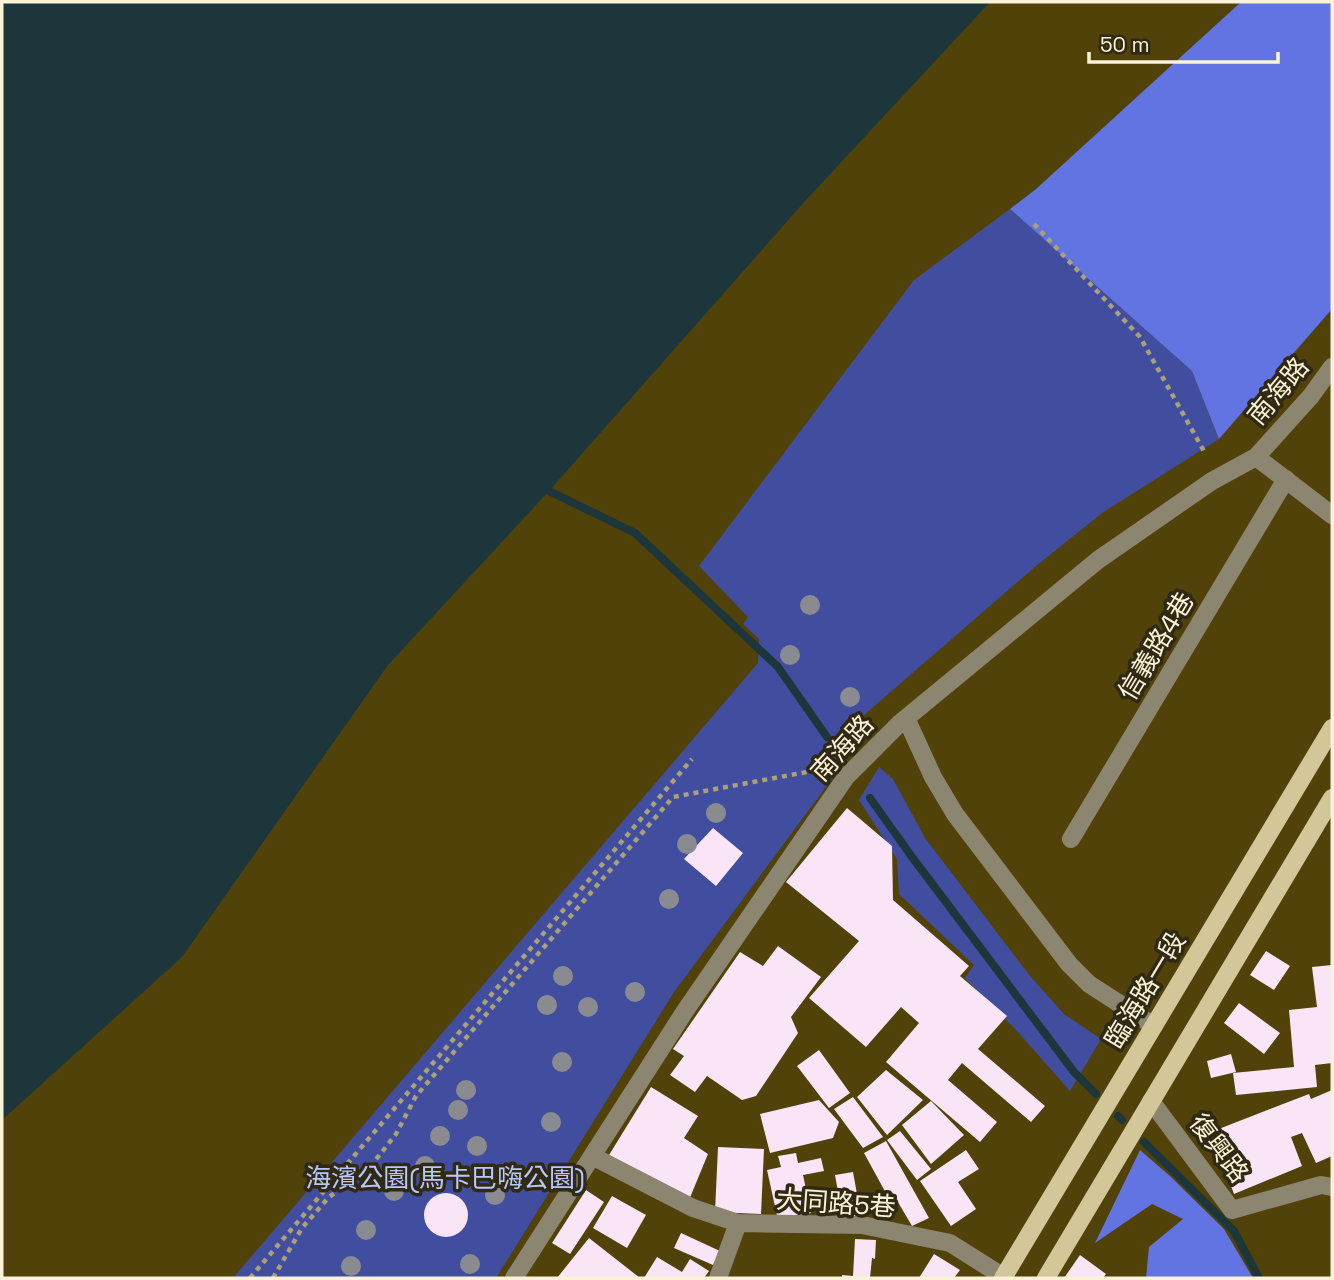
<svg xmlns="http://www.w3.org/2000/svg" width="1334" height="1280" font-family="'Space Grotesk','Noto Sans TC',sans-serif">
<rect width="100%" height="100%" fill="#51420a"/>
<path fill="#414e9f" d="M1010 209 1192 371 1219 439 1102 513 1036 566 864 715 839 744 848 757 674 992 496 1278H233L758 663 759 639 743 624 748 617 699 566 914 280Z
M879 767 893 779 925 838 1030 976 1064 1014 1101 1039 1070 1091 1017 1031 965 978 974 965 899 894 897 859 859 800Z"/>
<path fill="#6174e2" d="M1241 2H1332V309L1219 439 1192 371 1010 209 1036 189Z
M1140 1150 1171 1177 1224 1229 1253 1278H1146L1149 1247 1183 1219 1152 1204 1095 1243Z"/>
<path fill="#1c363c" d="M2 2H990L806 200 549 491 388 665 182 957 2 1120Z"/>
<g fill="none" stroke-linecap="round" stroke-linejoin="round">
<path stroke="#1c363c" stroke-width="8" d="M549 491 635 533 778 667 827 737
M870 798 912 857 1074 1072 1096 1094
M1118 1116 1122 1120
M1144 1142 1234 1231 1259 1278"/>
</g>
<path fill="#f9e5f5" d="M847 808 892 846 893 900 969 966 960 976 1007 1016 978 1049 1045 1106 1031 1122 962 1063 948 1080 997 1122 980 1142 886 1062 919 1023 901 1007 866 1047 809 998 859 941 786 882Z
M713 828 743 853 716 886 684 859Z
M778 946 821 977 791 1017 798 1033 756 1096 742 1100 707 1076 695 1092 670 1075 684 1056 673 1049 740 952 763 966Z
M1266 951 1290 966 1274 990 1250 975Z
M1332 965V1063L1315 1065 1317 1087 1236 1095 1233 1073 1294 1067 1289 1010 1317 1007 1312 967Z
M1239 1003 1280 1033 1264 1054 1224 1023Z
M819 1050 850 1093 829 1108 797 1066Z
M1231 1054 1236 1072 1211 1078 1207 1061Z
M886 1070 923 1100 887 1135 857 1097Z
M651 1087 698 1116 684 1138 708 1154 689 1200 609 1155Z
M1332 1090V1156L1316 1163 1302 1133 1291 1137 1302 1166 1234 1194 1211 1132 1309 1094 1311 1099Z
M853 1097 883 1137 863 1148 834 1109Z
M819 1100 839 1122 833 1138 770 1153 760 1114Z
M931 1101 964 1135 931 1164 902 1125Z
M900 1131 931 1169 917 1180 887 1140Z
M886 1141 929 1218 912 1226 892 1192 887 1195 864 1153Z
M718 1147 764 1149 761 1214 715 1212Z
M966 1150 979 1169 958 1182 976 1209 951 1226 920 1181Z
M796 1153 798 1163 821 1158 824 1171 803 1175 811 1213 778 1220 767 1170 781 1167 778 1156Z
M853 1172 861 1216 843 1220 835 1175Z
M586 1190 604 1202 570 1254 552 1243Z
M424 1215a22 22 0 1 1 44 0a22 22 0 1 1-44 0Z
M612 1196 646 1215 627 1248 593 1228Z
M681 1233 720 1251 713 1265 674 1248Z
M589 1238 640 1278H557Z
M855 1239 876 1240 875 1259 872 1258 870 1278H842V1275L853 1276Z
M934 1254 960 1270 954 1278H919Z
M1080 1255 1106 1274 1103 1278H1064Z
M657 1257 682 1272 690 1259 709 1271 704 1278H644Z"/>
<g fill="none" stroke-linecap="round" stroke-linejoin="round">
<path stroke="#aba078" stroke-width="4.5" stroke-dasharray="5 5" stroke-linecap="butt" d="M1034 224 1140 337 1205 453
M250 1278 692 759
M273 1278 302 1228 329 1197 367 1171 396 1134 416 1096 673 797 828 768"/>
<path stroke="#8c856f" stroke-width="18" d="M1256 457 1332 515
M906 718 933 777 955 814 1069 964 1089 984 1154 1026
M1071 839 1286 479
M1151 1101 1232 1210 1321 1185 1332 1187
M592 1156 693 1208 738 1223 862 1225 950 1243 1004 1277
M514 1278 685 1011 846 777 899 724 1098 560 1212 481 1256 457 1311 396 1332 367
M718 1278 738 1223"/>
<path stroke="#d3c698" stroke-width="18" d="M1003 1278 1332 728
M1046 1278 1332 798"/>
</g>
<g fill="#8a8b90">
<circle cx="810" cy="605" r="10"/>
<circle cx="790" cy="655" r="10"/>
<circle cx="850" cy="697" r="10"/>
<circle cx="716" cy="813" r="10"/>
<circle cx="687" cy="844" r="10"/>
<circle cx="669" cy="899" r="10"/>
<circle cx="563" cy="976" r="10"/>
<circle cx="635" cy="992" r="10"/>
<circle cx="547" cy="1005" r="10"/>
<circle cx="588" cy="1007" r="10"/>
<circle cx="562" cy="1062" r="10"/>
<circle cx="466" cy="1090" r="10"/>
<circle cx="458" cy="1110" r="10"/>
<circle cx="551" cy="1122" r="10"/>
<circle cx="440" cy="1136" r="10"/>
<circle cx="477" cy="1146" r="10"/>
<circle cx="425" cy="1166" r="10"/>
<circle cx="394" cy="1191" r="10"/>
<circle cx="495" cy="1195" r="10"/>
<circle cx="366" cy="1230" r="10"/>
<circle cx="470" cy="1264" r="10"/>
<circle cx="351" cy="1266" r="10"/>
</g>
<g text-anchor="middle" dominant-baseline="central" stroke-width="7" stroke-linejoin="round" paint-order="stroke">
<g font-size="26" fill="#fbf3d8" stroke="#302a14">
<text transform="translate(1278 391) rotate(-50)">南海路</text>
<text transform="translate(1156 646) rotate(-59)">信義路4巷</text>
<text transform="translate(842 748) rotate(-48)">南海路</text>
<text transform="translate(1145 990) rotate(-59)">臨海路一段</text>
<text transform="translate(1219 1148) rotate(53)">復興路</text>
<text transform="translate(836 1203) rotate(4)">大同路5巷</text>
</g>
<g font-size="26" fill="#b8c7fe" stroke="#302a14">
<text x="445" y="1178">海濱公園(馬卡巴嗨公園)</text>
</g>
</g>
<rect width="1334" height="1280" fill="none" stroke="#fbf3d8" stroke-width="7"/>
<path d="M1089 52v10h189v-10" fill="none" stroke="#fbf3d8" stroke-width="3.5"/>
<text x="1100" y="52" font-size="21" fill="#fbf3d8" stroke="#302a14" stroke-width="5" paint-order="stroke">50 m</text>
</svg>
